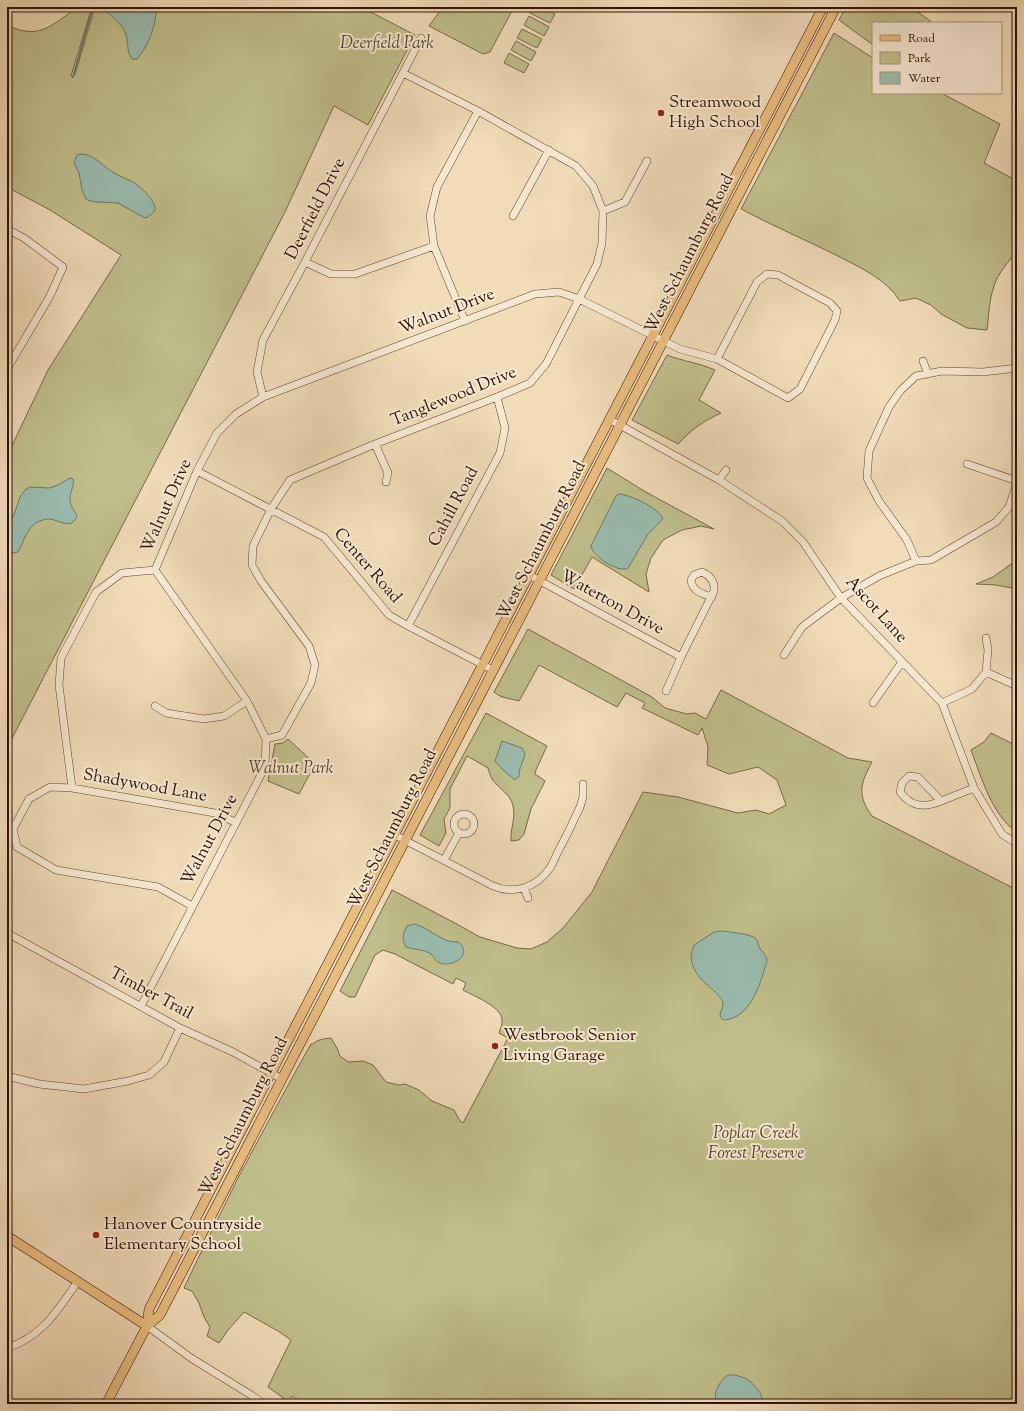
<svg xmlns="http://www.w3.org/2000/svg" width="1024" height="1411" font-family="'Sorts Mill Goudy',serif">
<rect width="100%" height="100%" fill="#f0dcb9"/>
<filter id="stains"><feTurbulence type="fractalNoise" baseFrequency=".005" numOctaves="4"/><feColorMatrix values="0 0 0 0 .2 0 0 0 0 .09 0 0 0 0 .02 0 0 0 .5 -.17"/></filter>
<radialGradient id="worn" r=".72"><stop offset=".6" stop-color="#630" stop-opacity="0"/><stop offset="1" stop-color="#630" stop-opacity=".3"/></radialGradient>
<path fill="#bfbf8b" stroke="#766a48" d="M75 7H92L71 76 73 77 75 74 95 7H361L415 35 368 125 334 106 285 212 7 748V456L48 370 121 255 50 210 7 187V25C38 40 49 27 74 10Z
M443 7H514L490 52 483 54 429 26Z
M533 7H541L555 14 550 23 530 13Z
M846 7H911L933 23H873V45L839 20Z
M529 16 549 27 544 36 524 25Z
M522 29 542 39 537 48 517 38Z
M834 33 873 58V93H941L1000 124 984 163 1017 181V251C1009 261 998 273 994 286 989 300 989 315 987 330L967 328 941 314 931 305 916 298 900 301C886 279 861 268 838 256 806 240 773 226 741 209Z
M516 41 536 52 531 61 511 50Z
M509 53 529 64 524 73 504 63Z
M667 355C682 361 699 363 715 370L699 400 721 413C702 422 692 429 678 444L632 420Z
M607 468 644 491 714 529 701 526 682 530 663 540 651 558 646 574 649 592 592 557 574 589 551 575Z
M1017 560V589L996 585 976 584 993 577Z
M528 629 652 697 665 708 687 714 695 713 706 719 721 690 848 758 872 762C860 784 857 795 872 816L1017 890V1404H303L292 1396 289 1402 268 1387 291 1340 278 1331 244 1312 228 1330 219 1343 207 1336 210 1327 204 1317 199 1303 192 1291 184 1288C201 1251 220 1215 238 1178 262 1133 286 1088 311 1044H313C318 1039 324 1039 331 1038L337 1048 340 1056 348 1062 363 1061 373 1065 386 1082 399 1085 405 1084 419 1090 432 1101 454 1110 460 1121 463 1123 508 1038 499 1033C500 1029 503 1024 502 1020 502 1007 474 996 463 990L466 983 456 978 453 984 395 954 383 950 375 955 355 997H349L340 991 392 890 453 922 480 937 517 948 531 949 547 942 563 928 592 892 643 792 678 797 738 813 756 810 769 814 786 805 777 780 758 767 729 774 707 765 708 747 702 728 698 735 642 708 645 703 626 693 617 707 539 665 519 701C510 698 502 699 494 692Z
M486 713 547 746 536 770 535 774 545 781 531 809 524 834 519 840 511 841C510 829 516 818 513 806 511 794 499 789 492 779 490 776 489 771 488 768L467 756 450 789V808L444 819 446 833 439 846 420 835Z
M991 733 1017 746 1016 771 1017 833C991 813 982 779 971 750L984 742Z
M288 739 315 764 299 794 268 781 275 744 283 743Z"/>
<path fill="#9abcaf" stroke="#6e796b" d="M104 7H156C157 25 148 46 137 59H132C126 52 129 41 125 32 121 23 111 16 104 9Z
M82 154C96 155 104 168 116 174 121 177 127 179 133 182 139 185 157 202 155 210 154 213 149 216 146 218L143 217 118 203 96 202 87 200 85 197 82 190 79 173 74 163 77 155Z
M70 478 73 479C74 484 73 485 72 489 68 500 70 506 77 515 72 532 59 519 48 519 45 519 39 521 36 523 26 530 24 541 18 552L13 553 7 552V529L14 515 20 497 25 490 30 487 49 488 56 486Z
M619 494C631 495 659 508 663 519L648 534 628 568C628 569 622 569 622 569 612 568 593 556 591 546L616 496Z
M502 741 522 748 525 754C523 763 519 767 519 776L515 780 503 770 495 761Z
M414 924C431 928 441 943 458 942 474 954 453 968 440 963 436 962 434 957 431 954 424 949 415 950 406 947 401 939 403 935 407 926Z
M722 931C730 932 750 934 755 938 758 940 758 944 759 947 761 951 766 954 767 959 767 964 764 969 763 974 757 993 747 1019 723 1020L720 1016C720 1012 723 1008 723 1004 722 991 692 981 691 957 691 953 693 949 694 945L714 932Z
M728 1375H735L745 1378 751 1382 761 1394 763 1404H723L716 1400C713 1391 721 1380 728 1375Z"/>
<g fill="none" stroke-linecap="round" stroke-linejoin="round">
<path stroke="#6e796b" stroke-width="2" d="M73 77 93 7"/>
<g stroke="#5e4632" stroke-width="8">
<path id="minor" d="M603 211 625 202 647 161
M513 216 549 150
M7 229 24 238 63 267 50 296 7 369
M305 262 331 274H355L434 246
M465 321 434 246 430 216 437 187 478 111
M923 361 928 374
M263 397 257 372 263 340 305 262 421 38
M609 419 719 480 782 521 803 542 841 598 942 703 974 788 1002 834 1017 844
M375 444 388 473 386 482
M967 464 1017 481
M197 471 324 537 389 615 408 626 493 670
M719 480 726 470
M916 561 907 540 879 501 867 478 869 451 889 407 901 390 916 376 942 371 983 372 1017 368
M529 575 681 657
M408 626 500 453 505 428 497 397
M784 655 802 627 841 598 879 576 916 561 931 560 996 522 1009 507 1017 483
M986 672 1017 686
M666 691 681 657 714 591C715 582 711 576 702 572L694 575 691 580C692 591 702 594 712 597
M873 703 902 662
M942 703 972 689 986 672 988 650 986 638
M155 706 166 713 204 719 224 716 247 701
M266 739 282 735 311 683 315 665 309 646 261 581 252 565 253 546 271 509 290 480 375 444 497 397 530 383 546 364 579 299 597 264 602 243 603 211 593 186 576 166 478 111 403 73
M72 788 59 685 61 658 96 592 122 573 155 570
M941 801C924 808 911 807 900 792L902 783 909 776 918 777 941 801 974 788
M454 824a10 10 0 1 1 20 0a10 10 0 1 1-20 0Z
M395 835 493 886C515 895 537 887 550 868 554 861 557 853 561 846 568 833 574 820 580 807L583 797V784
M444 860 459 833
M524 888 528 898
M192 906 158 887 56 870 17 847 13 829 29 799 50 787 72 788 215 813 235 822
M7 933 180 1028 233 1052 282 1079
M141 1006 265 767 266 739 247 701 155 570 197 471 217 433 236 414 263 397 535 294 559 292 579 299 680 349 717 359 788 398 800 389 835 320 837 311 830 303 778 275 767 274 757 282 717 359
M7 1076 39 1084 84 1089 128 1081 149 1075 164 1062 180 1028
M147 1326 191 1358 251 1395 264 1404
M7 1348C42 1337 58 1310 78 1281"/>
</g>
<g stroke="#2d1405" stroke-width="10">
<path id="major" d="M7 1236 147 1326
M147 1326 160 1315 836 7
M106 1404 147 1326 149 1309 823 7"/>
</g>
<use href="#minor" stroke="#f5e8d2" stroke-width="7"/>
<use href="#major" stroke="#e8be7c" stroke-width="9"/>
</g>
<g fill="#8f2418" stroke="#f5e8d2" stroke-width="1.5">
<circle cx="661" cy="113" r="4"/>
<circle cx="495" cy="1046" r="4"/>
<circle cx="96" cy="1235" r="4"/>
</g>
<g text-anchor="middle" dominant-baseline="central" stroke-width="4" stroke-linejoin="round" paint-order="stroke">
<g font-size="17" font-style="italic" fill="#59472d" stroke="#f5e8d2">
<text x="387" y="44">Deerfield Park</text>
<text x="291" y="769">Walnut Park</text>
<text x="756" y="1134">Poplar Creek<tspan x="756" dy="20">Forest Preserve</tspan></text>
</g>
<g font-size="17" fill="#2d1405" stroke="#f5e8d2" text-anchor="start">
<text x="669" y="103">Streamwood<tspan x="669" dy="20">High School</tspan></text>
<text x="503" y="1036">Westbrook Senior<tspan x="503" dy="20">Living Garage</tspan></text>
<text x="104" y="1225">Hanover Countryside<tspan x="104" dy="20">Elementary School</tspan></text>
</g>
<g font-size="17" fill="#2d1405" stroke="#f5e8d2">
<text transform="translate(316 209) rotate(-63)">Deerfield Drive</text>
<text transform="translate(690 254) rotate(-63)">West Schaumburg Road</text>
<text transform="translate(447 312) rotate(-21)">Walnut Drive</text>
<text transform="translate(454 397) rotate(-22)">Tanglewood Drive</text>
<text transform="translate(167 506) rotate(-66)">Walnut Drive</text>
<text transform="translate(454 507) rotate(-62)">Cahill Road</text>
<text transform="translate(542 541) rotate(-63)">West Schaumburg Road</text>
<text transform="translate(367 566) rotate(49)">Center Road</text>
<text transform="translate(612 603) rotate(29)">Waterton Drive</text>
<text transform="translate(876 610) rotate(48)">Ascot Lane</text>
<text transform="translate(145 786) rotate(10)">Shadywood Lane</text>
<text transform="translate(393 829) rotate(-63)">West Schaumburg Road</text>
<text transform="translate(210 840) rotate(-62)">Walnut Drive</text>
<text transform="translate(151 994) rotate(28)">Timber Trail</text>
<text transform="translate(244 1117) rotate(-63)">West Schaumburg Road</text>
</g>
</g>
<rect width="1024" height="1411" fill="none" stroke="#f0dcb9" stroke-width="24"/>
<rect x="8" y="8" width="1008" height="1395" fill="none" stroke="#2d1405" stroke-width="2"/>
<rect x="12" y="12" width="1000" height="1387" fill="none" stroke="#2d1405"/>
<rect x="872" y="22" width="130" height="72" fill="#f5e8d2" stroke="#a59380"/>
<rect x="880" y="35" width="20" height="6" fill="#e8be7c" stroke="#a59380"/>
<text x="908" y="42" font-size="12" fill="#2d1405">Road</text>
<rect x="880" y="52" width="20" height="12" fill="#bfbf8b" stroke="#a59380"/>
<text x="908" y="62" font-size="12" fill="#2d1405">Park</text>
<rect x="880" y="72" width="20" height="12" fill="#9abcaf" stroke="#a59380"/>
<text x="908" y="82" font-size="12" fill="#2d1405">Water</text>
<rect width="100%" height="100%" filter="url(#stains)"/>
<rect width="100%" height="100%" fill="url(#worn)"/>
</svg>
